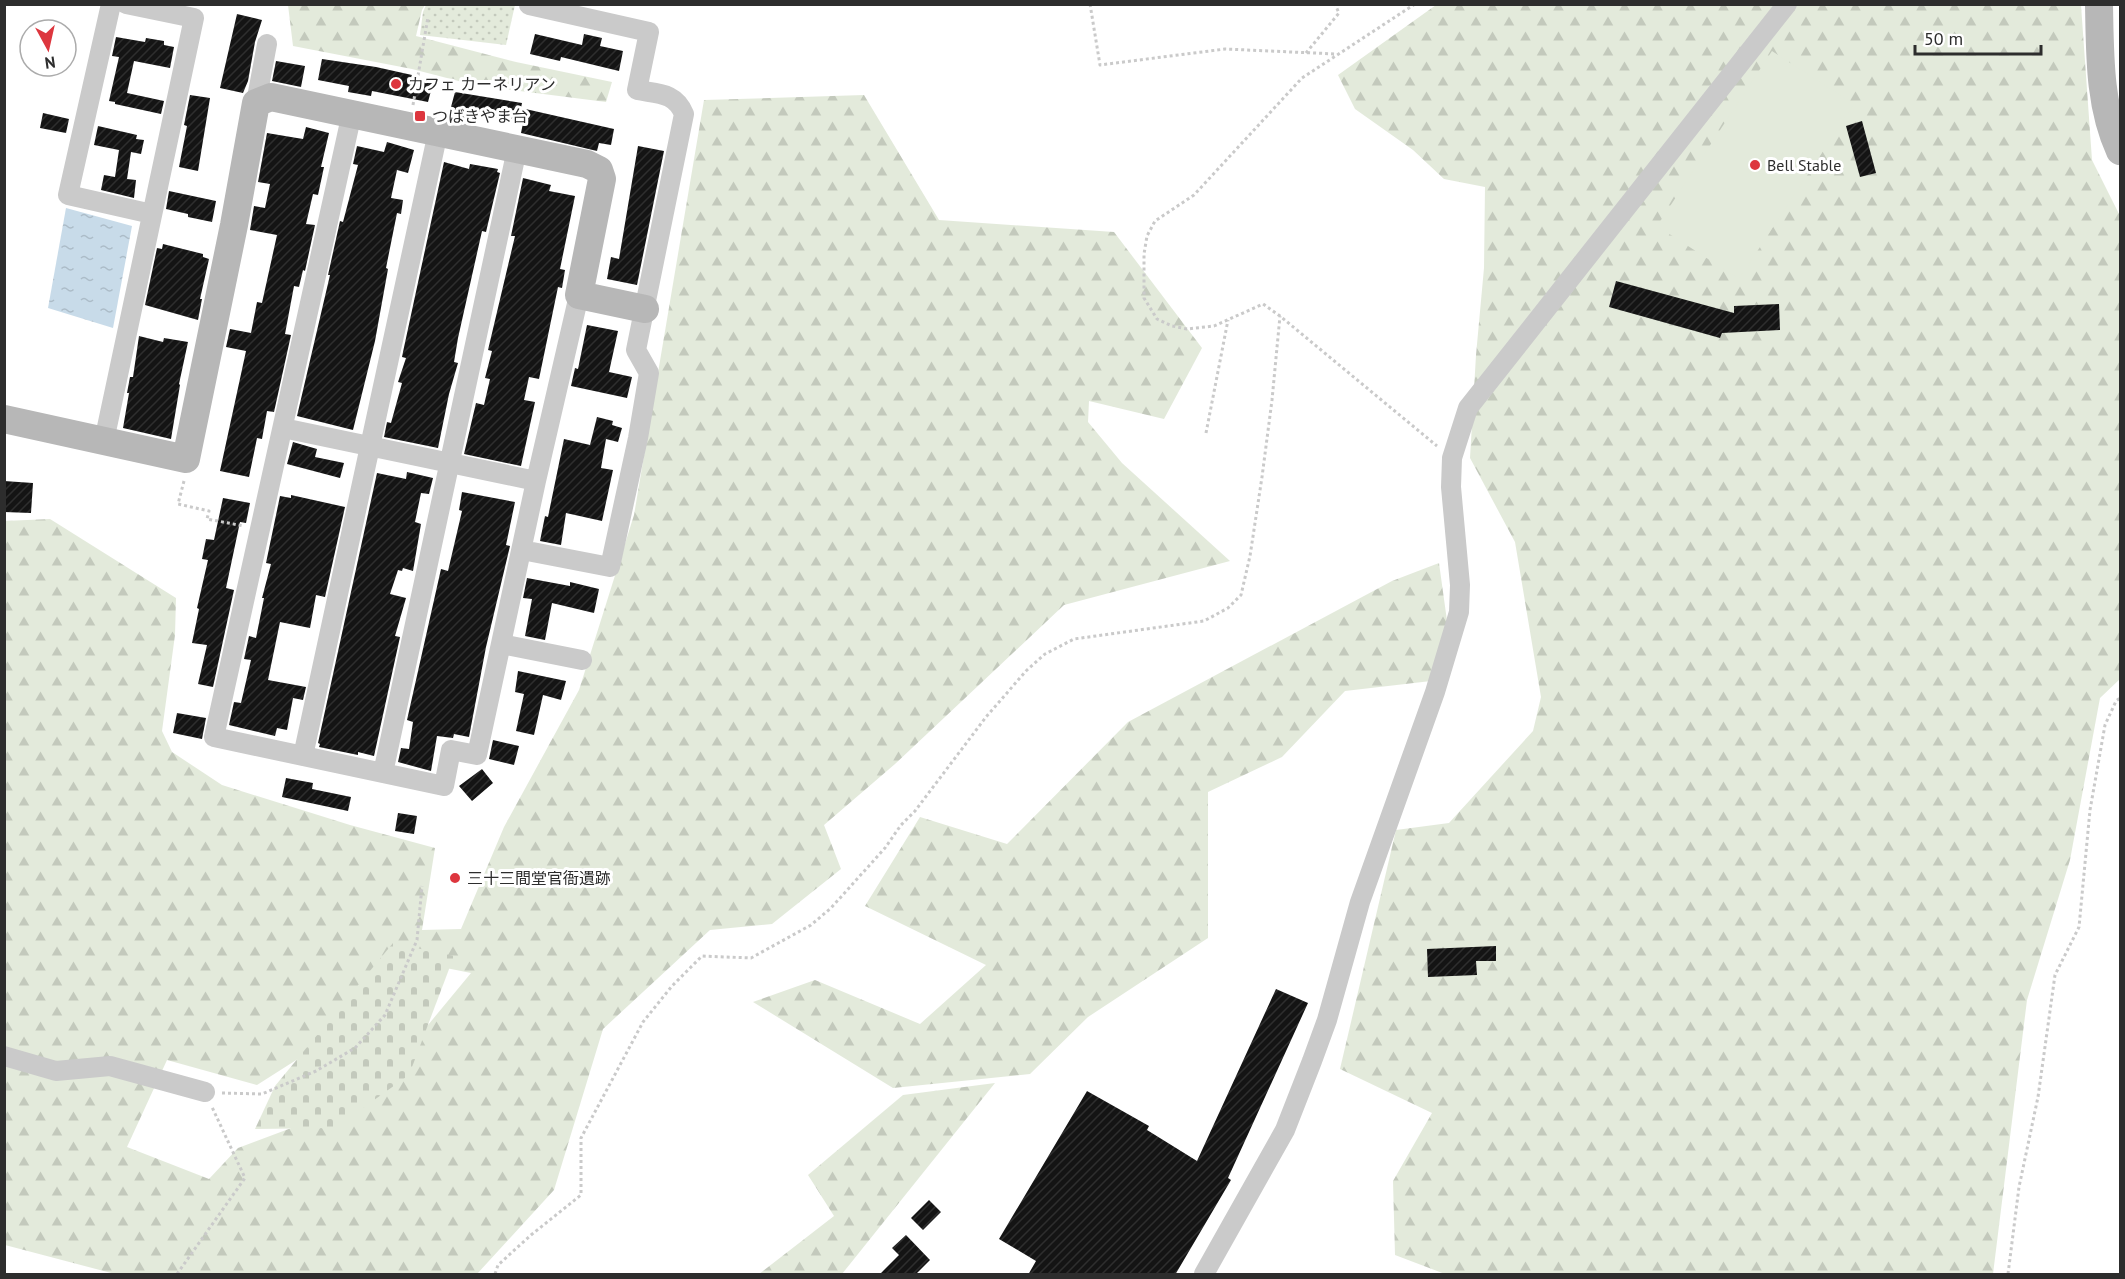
<svg xmlns="http://www.w3.org/2000/svg" width="2125" height="1279" font-family="'PT Sans','Noto Sans JP',sans-serif">
<defs>
<pattern id="forest-firs" width="22" height="20" patternUnits="userSpaceOnUse" patternTransform="scale(1.5)"><rect width="22" height="20" fill="#e3eadb"/><path d="M5 1l3.5 6h-7zM16 11l3.5 6h-7z" fill="#c3c9bc"/></pattern>
<pattern id="cemetery-stones" width="16" height="16" patternUnits="userSpaceOnUse" patternTransform="scale(1.5)"><rect width="16" height="16" fill="#e3eadb"/><path d="M2 7V4a2 2 0 0 1 4 0v3zM10 15v-3a2 2 0 0 1 4 0v3z" fill="#c3c9bc"/></pattern>
<pattern id="park-dots" width="8" height="8" patternUnits="userSpaceOnUse" patternTransform="scale(1.5)"><rect width="8" height="8" fill="#e3eadb"/><path d="M2 2h.1M6 6h.1" fill="none" stroke="#c3c9bc" stroke-width="1.8" stroke-linecap="round"/></pattern>
<pattern id="water-ripples" width="26" height="14" patternUnits="userSpaceOnUse" patternTransform="scale(1.5)"><rect width="26" height="14" fill="#c8dbe9"/><path d="M2 4q2-2 4 0t4 0M15 11q2-2 4 0t4 0" fill="none" stroke="#acbcc8"/></pattern>
<pattern id="building-hatch" width="6" height="6" patternUnits="userSpaceOnUse" patternTransform="scale(1.5)"><rect width="6" height="6" fill="#141414"/><path d="M-1 1l2-2M0 6l6-6M5 7l2-2" fill="none" stroke="#2e2e2e"/></pattern>
</defs>
<rect width="100%" height="100%" fill="#fff"/>
<path fill="url(#forest-firs)" fill-rule="evenodd" d="M288 5H425L422 10 416 36 516 62 612 82 606 102 474 85 412 69 293 46Z
M1436 5H2081L2092 160 2120 216V679L2100 698 2070 860 2027 1000 1993 1274H1445L1395 1255 1393 1181 1432 1113 1340 1069 1396 830 1449 823 1533 731 1541 697 1515 542 1470 458 1476 355 1484 268 1485 187 1444 179 1413 150 1355 109 1338 75Z
M864 95 939 220 1114 232 1202 348 1164 419 1089 401 1088 422 1122 463 1230 561 1064 605 895 764 824 825 841 869 772 924 710 930 603 1029 554 1190 477 1274H115L5 1245 4 521 50 519 176 598 175 635 162 731 172 752 222 785 350 825 435 848 422 930 461 929 504 827 579 690 634 515 704 100ZM386 956 471 973 366 1100 238 1148 209 1179 127 1147 167 1060 257 1085 334 1036Z
M1439 563 1448 628 1431 681 1345 691 1282 757 1208 792V938L1088 1017 1030 1074 893 1088 753 1002 815 980 920 1024 986 965 865 906 920 817 1007 844 1128 722 1392 581Z
M995 1083 842 1274H759L834 1216 808 1175 903 1095Z"/>
<path fill="url(#cemetery-stones)" d="M393 943 454 956 409 1075 335 1128 255 1129 275 1086Z"/>
<path fill="url(#park-dots)" d="M426 5H515L506 45 420 35 423 12Z"/>
<path fill="#e3eadb" d="M1772 51 1854 104 1739 279 1657 226Z"/>
<path fill="url(#water-ripples)" d="M66 208 132 226 113 328 48 308Z"/>
<path fill="url(#building-hatch)" d="M237 14 262 20 255 42 248 81 243 93 220 88Z
M535 34 582 45 584 34 602 38 600 46 623 51 619 71 561 57 560 61 530 54Z
M116 37 145 42 146 38 164 41V45L174 47 170 68 134 61 127 93 164 101 161 114 115 104V102L109 101 119 57 112 56Z
M322 59 376 67 412 75 411 79 433 83 428 102 372 91 371 96 348 92 349 86 318 80Z
M276 61 305 66 301 87 272 81Z
M455 92 522 103 521 108 614 129 611 145 599 143 597 151 521 133 523 123 484 115 473 114 471 123 453 119 455 108 451 107Z
M190 95 210 98 198 171 179 167 187 126 184 125Z
M43 113 69 119 66 133 40 128Z
M1862 121 1876 173 1860 177 1846 126Z
M98 126 137 135 136 139 144 140 141 154 131 152 127 179 136 180 134 198 101 190 104 175 115 177 119 150 94 145Z
M306 127 329 133 321 167H324L318 195 313 194 306 224 315 225 305 271 303 270 299 287 294 286 285 334 291 335 274 412 267 411 262 439 257 438 249 477 220 471 246 351 226 347 230 329 251 333 257 302 262 303 277 235 250 230 254 206 265 208 270 184 258 182 267 133 303 139Z
M387 142 414 150 408 173 397 170 391 198 403 200 401 214 397 213 386 268 388 269 375 341 353 430 297 416 330 275H328L340 221 343 222 358 165 353 164 357 146 384 152Z
M638 146 664 151 637 285 607 279 611 257 619 259Z
M444 162 469 169 470 164 498 169 497 172 500 173 486 232 482 231 458 338 454 362 458 363 449 394 438 448 384 437 387 422 391 423 402 383 398 382 406 358 402 357 403 352Z
M523 178 551 185 549 191 575 196 560 269 565 270 562 288 558 287 539 379 529 377 524 400 535 402 521 466 464 454 476 403 484 405 490 379 485 378 492 351 488 350 515 236H511Z
M169 191 216 201 212 222 188 217V214L166 209Z
M163 244 203 254V257L209 259 200 299H202L198 320 145 305 157 248 162 249Z
M1616 281 1734 313V306L1779 304 1780 330 1722 333 1720 338 1609 307Z
M587 325 618 331 609 372 632 377 627 398 571 386 575 368 578 369Z
M139 336 163 342 164 338 188 342 179 384 180 385 171 439 123 428 129 393H127L130 377H133Z
M597 417 613 421 612 425 622 428 618 442 606 439 601 468 613 470 602 521 566 513 561 545 540 541 545 516 548 517 564 439 590 445Z
M293 442 317 449 315 457 344 463 340 478 287 464Z
M407 472 433 478 429 494 421 493 415 522 421 524 413 571 403 568 402 571 398 570 390 594 406 598 395 636 400 637 374 756 358 752V755L319 747 320 744 318 743 377 473 406 479Z
M4 481 33 483 31 513 4 512Z
M462 492 515 502 506 545 510 546 486 647 469 737 454 734 453 738 437 736 431 771 398 762 401 748 409 749 413 722 407 720 441 569 448 571 462 511 459 510Z
M291 495 345 507 325 597 316 595 310 628 280 622 268 680 306 687 303 700 293 698 287 730 277 728 275 736 229 725 234 702 241 703 251 660 244 659 249 636 256 638 264 598H262L271 564 266 563 280 496 291 498Z
M223 498 250 503 246 523 240 522 226 588 234 590 213 687 198 684 207 645 192 643 199 609 197 608 208 560 202 559 206 539 214 540Z
M527 578 570 586V582L599 589 594 613 552 603 545 640 525 636 532 599 523 598Z
M518 671 566 681 561 700 543 695 534 735 516 731 524 694 515 692Z
M177 713 206 718 202 739 173 733Z
M493 740 519 746 514 765 489 759Z
M482 769 493 783 472 801 459 786Z
M286 778 313 783 312 789 351 797 348 811 282 797Z
M398 813 417 816 414 834 395 831Z
M1496 946V961H1476L1477 975 1428 977 1427 949Z
M1276 989 1308 1003 1228 1178 1231 1180 1175 1275H1028L1036 1261 999 1239 1087 1091 1149 1126 1147 1130 1197 1161Z
M929 1200 941 1212 923 1230 911 1218Z
M906 1235 930 1260 915 1275H879L899 1255 892 1248Z"/>
<g fill="none" stroke-linecap="round" stroke-linejoin="round">
<path stroke="#cacaca" stroke-width="3" stroke-dasharray="3 3" stroke-linecap="butt" d="M1090 4 1100 65 1225 49 1336 54
M1415 4 1302 78 1194 195 1155 221 1147 236 1144 254V298L1157 319 1172 326 1187 329 1214 326 1263 304 1280 316 1437 446
M1306 53 1339 13 1335 4
M413 105 428 17
M1206 433 1228 320
M184 481 178 504 209 511 207 519 244 526
M222 1093 262 1094 316 1071 355 1048 385 1015 417 940 422 886
M177 1274 245 1178 212 1107
M495 1274 498 1265 531 1235 581 1195V1138L643 1022 672 986 702 956 751 958 811 925 831 908 885 848 901 825 915 811 986 717 1026 671 1045 654 1074 639 1204 621 1228 608 1241 595 1250 556 1262 477 1272 400 1280 316
M2008 1274 2019 1187 2038 1097 2055 975 2079 927 2090 810 2105 725 2116 701 2120 698"/>
<path stroke="#cacaca" stroke-width="20" d="M111 4 68 195 152 214
M256 103 267 44
M352 113 214 737 444 786 451 750 477 755 536 481 579 295
M283 428 536 481
M104 441 194 18 126 4
M522 550 610 567 638 438 649 373 636 350 684 114C675 92 658 94 637 90L649 32 529 5
M501 644 582 660
M303 756 438 132
M383 773 517 149
M4 1056 56 1071 110 1066 205 1092
M1204 1274 1285 1130 1312 1061 1327 1020 1360 902 1435 692 1459 612 1460 585 1451 487 1452 458 1468 408 1787 4"/>
<path stroke="#b7b7b7" stroke-width="28" d="M2099 4C2100 54 2099 106 2120 151
M4 419 186 459 234 225 256 103 271 97 587 164 599 170 602 179 579 295 645 309"/>
</g>
<g fill="#dd363e" stroke="#fff" stroke-width="2">
<circle cx="396" cy="84" r="6"/>
<rect x="414" y="110" width="12" height="12" rx="3"/>
<circle cx="1755" cy="165" r="6"/>
<circle cx="455" cy="878" r="6"/>
</g>
<g text-anchor="middle" dominant-baseline="central" stroke-width="6" stroke-linejoin="round" paint-order="stroke">
<g font-size="16" fill="#2d2d2d" stroke="#fff" text-anchor="start">
<text x="408" y="84">カフェ カーネリアン</text>
<text x="432" y="116">つばきやま台</text>
<text x="1767" y="165">Bell Stable</text>
<text x="467" y="878">三十三間堂官衙遺跡</text>
</g>
</g>
<rect width="2125" height="1279" fill="none" stroke="#2d2d2d" stroke-width="12"/>
<g transform="translate(48 48) rotate(172)"><circle r="28" fill="#ffffff" stroke="#ababab" stroke-width="1.5"/>
<path d="M0-4.5L10 22L0 15L-10 22Z" fill="#dd363e"/>
<text y="-9" font-size="16" font-weight="bold" text-anchor="middle" fill="#2d2d2d">N</text>
</g>
<path d="M1915 45v9h126v-9" fill="none" stroke="#2d2d2d" stroke-width="3"/>
<text x="1924" y="45" font-size="18" fill="#2d2d2d" stroke="#ffffff" stroke-width="4.5" paint-order="stroke">50 m</text>
</svg>
